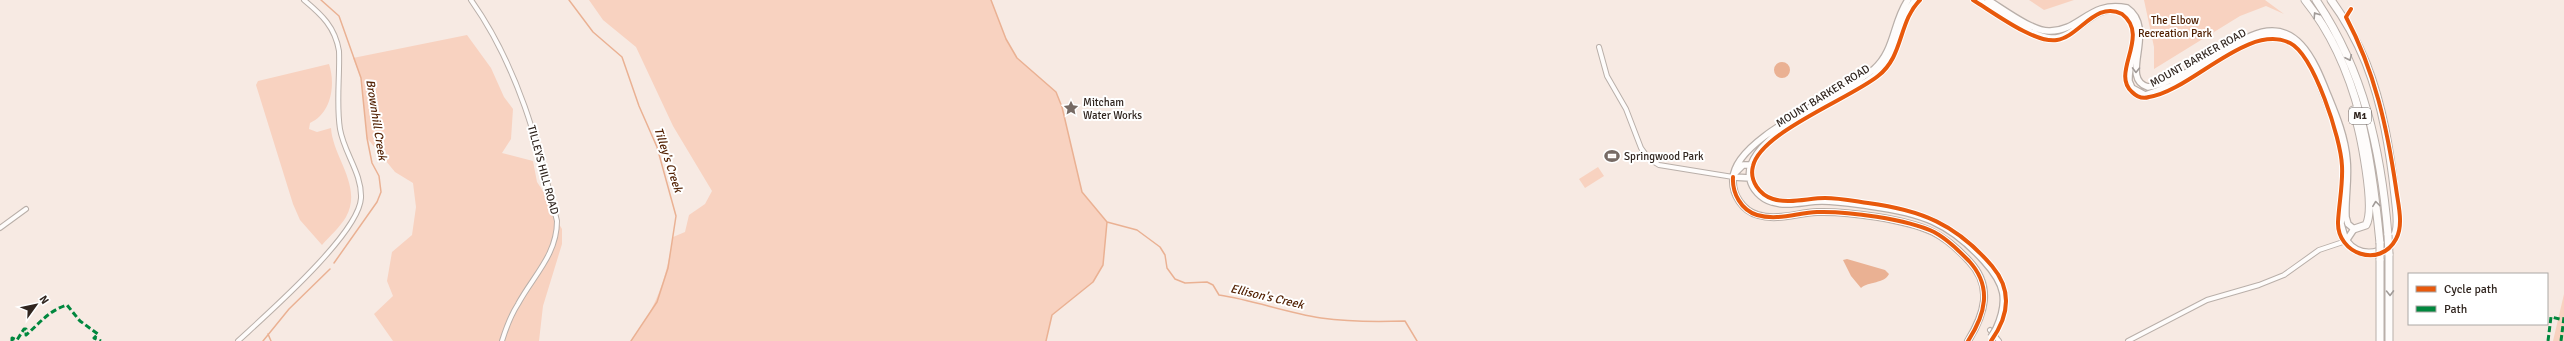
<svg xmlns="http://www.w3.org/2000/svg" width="2564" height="341" font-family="Signika,sans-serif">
<rect width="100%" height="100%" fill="#f7eae3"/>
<path fill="#f8d2c0" d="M589 0H991L1006 39 1017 58 1056 92 1062 107 1082 192 1107 222 1103 265 1093 282 1052 315 1046 341H631C657 307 666 279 673 237L685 232 689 215 705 204 712 191 673 126 636 47 603 20Z
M2029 0H2074L2044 10Z
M2144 0H2265L2284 14 2266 6 2240 16 2154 69V47Z
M467 35 491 68 504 97 513 109 511 139 502 153 533 161 537 182 553 206 557 221 562 229V244L543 306 539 341H393L374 314 393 296 387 281 392 252 412 235 416 207 413 183 395 172 367 138 361 78 353 58Z
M329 64C336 85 331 114 310 123L309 129 317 132 331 128C333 158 363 186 346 217 340 227 330 236 322 245L300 220 293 204 256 85 258 81Z
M1598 167 1604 176 1585 188 1579 179Z
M2564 294V341H2553Z"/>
<path fill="#eab193" d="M1774 70a8 8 0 1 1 16 0a8 8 0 1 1-16 0Z
M1847 259 1885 270 1889 274C1884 284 1869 281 1861 288L1851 276 1843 260Z"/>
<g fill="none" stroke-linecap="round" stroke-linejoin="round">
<path stroke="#eab193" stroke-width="1.5" d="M321 0 339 16 361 78 367 138 372 163 379 176 381 192 377 202 334 263
M569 0 593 32 622 57 639 106 657 147 676 216 668 268 657 302 631 341
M991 0 1006 39 1017 58 1056 92 1062 107 1082 192 1107 222 1137 230 1160 247 1165 255 1167 268 1175 279 1185 283 1207 282 1213 285 1219 295C1254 300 1286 313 1321 318 1349 322 1377 322 1405 321L1417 341
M268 334 271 341
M263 341 289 309 330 269
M1046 341 1052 315 1093 282 1103 265 1107 222"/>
<g stroke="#b9afa9" stroke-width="6">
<path id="street" d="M471 0C518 66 538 143 557 221 557 255 533 276 518 304 511 315 506 328 502 341
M1599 47 1607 76 1626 109 1641 148 1649 159 1659 165 1733 177
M0 228 26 209
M1990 330 1999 341
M238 341C266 315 359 234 361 198 362 173 344 153 340 129 336 104 340 76 339 51 335 27 322 15 304 0
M2128 341 2207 300 2259 285 2284 275 2319 250 2346 241"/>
</g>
<g stroke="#b9afa9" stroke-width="8">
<path id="secondary" d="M1908 0C1893 21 1895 51 1874 69 1844 95 1734 136 1733 179 1732 195 1743 211 1758 215 1777 221 1797 213 1817 212 1847 211 1906 219 1933 232 1947 239 1959 250 1969 261 1994 287 1984 315 1968 341
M1915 0C1892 28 1904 58 1867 81 1838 98 1741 139 1750 179 1752 189 1761 199 1772 202 1788 207 1806 201 1822 201 1839 201 1855 204 1870 206 1921 213 1949 222 1984 261 2005 284 2009 300 1996 329
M1979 0C1997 11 2030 37 2051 38 2079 39 2092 0 2124 12 2130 17 2135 25 2136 33 2137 49 2128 64 2129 81L2132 88 2145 95 2171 86 2253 38 2275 35 2295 42 2311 61 2340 136 2346 175 2341 224 2346 241 2354 229 2348 224 2346 217C2345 198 2349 179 2347 160 2345 136 2336 115 2327 93 2314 60 2296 16 2251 36 2221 49 2179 83 2148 87 2118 79 2158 29 2127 8 2090 0 2080 31 2050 31 2033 32 2003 9 1988 0
M1735 173 1743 165H1750
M1733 177 1750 178"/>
</g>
<g stroke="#b9afa9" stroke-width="9">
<path id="highway" d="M2305 0C2360 68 2372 160 2380 243
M2316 0C2364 71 2381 150 2388 235
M2331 0C2345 19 2357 41 2366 63 2383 106 2390 151 2395 196 2396 208 2399 221 2396 232 2393 244 2382 253 2369 253 2359 253 2352 249 2346 241
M2353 110C2360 130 2376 208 2366 225L2354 229
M2380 341V259
M2389 341V254"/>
</g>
<use href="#street" stroke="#fefcfb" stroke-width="4"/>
<use href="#secondary" stroke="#fefcfb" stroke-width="5.5"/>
<use href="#highway" stroke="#fefcfb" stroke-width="7"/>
<g stroke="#b9afa9" stroke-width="8" stroke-linecap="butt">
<path id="secondary-bridge" d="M1991 337 1996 329"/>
</g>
<g stroke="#b9afa9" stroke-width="9" stroke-linecap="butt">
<path id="highway-bridge" d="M2388 235 2389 254
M2380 243V259"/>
</g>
<use href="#secondary-bridge" stroke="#fefcfb" stroke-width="5.5"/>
<use href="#highway-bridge" stroke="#fefcfb" stroke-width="7"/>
<path stroke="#00873e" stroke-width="3" stroke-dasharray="6 3" stroke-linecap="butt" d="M12 341V338L17 340 24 329H26V335C40 323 48 311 67 305L80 321 98 334 94 338 101 341
M2548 341 2551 317 2564 320
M2561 341 2564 317"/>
<g stroke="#fff" stroke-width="6">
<path id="cycleway" d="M1920 0C1898 22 1904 56 1878 76 1851 98 1761 132 1753 166 1749 181 1760 195 1773 199 1789 204 1809 198 1825 198 1839 198 1854 201 1868 203 1921 210 1956 224 1992 266 2013 291 2009 316 1991 341
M1973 0C1993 12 2035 44 2057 40 2079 37 2096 0 2122 14 2151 36 2110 73 2132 92 2137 97 2143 99 2149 97 2191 91 2248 22 2290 43 2314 55 2341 139 2342 166 2343 185 2339 203 2338 222 2337 254 2380 269 2396 239 2404 225 2398 204 2396 188 2387 127 2375 72 2346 17L2351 9
M1733 177C1732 193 1741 210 1757 215 1777 221 1797 213 1817 212 1847 211 1907 219 1934 232 1947 239 1958 250 1969 261 1993 287 1985 315 1968 341"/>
</g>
<use href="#cycleway" stroke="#e8590c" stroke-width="4"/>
</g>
<defs><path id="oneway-chevron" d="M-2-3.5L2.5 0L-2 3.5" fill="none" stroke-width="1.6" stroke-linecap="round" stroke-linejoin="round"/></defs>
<g stroke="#a19b98">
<use href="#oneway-chevron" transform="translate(2316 15) rotate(-123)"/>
<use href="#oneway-chevron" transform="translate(2349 58) rotate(65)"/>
<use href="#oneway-chevron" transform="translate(2136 70) rotate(91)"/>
<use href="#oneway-chevron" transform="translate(2376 204) rotate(-97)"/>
<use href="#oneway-chevron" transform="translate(2390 293) rotate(89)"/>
</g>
<defs>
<g id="sight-bare" transform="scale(1.2)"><path d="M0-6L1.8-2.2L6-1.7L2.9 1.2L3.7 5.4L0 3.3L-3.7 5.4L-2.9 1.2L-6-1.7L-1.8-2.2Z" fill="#766a64" stroke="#fff" stroke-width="2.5" paint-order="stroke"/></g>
<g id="stadium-bare" transform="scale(1.2)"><path d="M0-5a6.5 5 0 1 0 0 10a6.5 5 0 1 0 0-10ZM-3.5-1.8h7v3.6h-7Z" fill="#766a64" stroke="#fff" stroke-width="2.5" paint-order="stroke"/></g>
</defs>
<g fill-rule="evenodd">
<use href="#sight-bare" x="1071" y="108"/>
<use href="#stadium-bare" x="1612" y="156"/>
</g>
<g text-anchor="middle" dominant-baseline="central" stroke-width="4" stroke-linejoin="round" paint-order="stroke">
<rect fill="#fff" stroke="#6e6662" stroke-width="1" x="2349" y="108" width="22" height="16" rx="3"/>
<g font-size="10" font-weight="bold" fill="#30251f">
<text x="2360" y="116">M1</text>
</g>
<g font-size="11" fill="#512103" stroke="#fff">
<text x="2175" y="20">The Elbow<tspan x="2175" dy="13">Recreation Park</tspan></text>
</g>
<g font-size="11" fill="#30251f" stroke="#fff">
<text transform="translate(2198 58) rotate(-29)">MOUNT BARKER ROAD</text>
<text transform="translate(1823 96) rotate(-32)">MOUNT BARKER ROAD</text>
<text transform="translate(543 170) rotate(75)">TILLEYS HILL ROAD</text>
</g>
<g font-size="11" fill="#30251f" stroke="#fff" text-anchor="start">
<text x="1083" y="102">Mitcham<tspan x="1083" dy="13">Water Works</tspan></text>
<text x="1624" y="156">Springwood Park</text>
</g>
<g font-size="12" font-style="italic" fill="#542305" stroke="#fff">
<text transform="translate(376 120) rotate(81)">Brownhill Creek</text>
<text transform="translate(668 160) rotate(72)">Tilley's Creek</text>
<text transform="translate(1267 297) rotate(13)">Ellison's Creek</text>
</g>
</g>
<rect x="2408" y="273" width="140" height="52" fill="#ffffff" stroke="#aca8a5"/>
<rect x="2416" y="286" width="20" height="6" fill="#e8590c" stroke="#aca8a5"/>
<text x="2444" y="293" font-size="12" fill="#30251f">Cycle path</text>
<rect x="2416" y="306" width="20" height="6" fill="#00873e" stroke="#aca8a5"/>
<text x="2444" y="313" font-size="12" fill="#30251f">Path</text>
<g transform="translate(36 305) rotate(57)" stroke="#ffffff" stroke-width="3" paint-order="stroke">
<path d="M0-3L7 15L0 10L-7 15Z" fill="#30251f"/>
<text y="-6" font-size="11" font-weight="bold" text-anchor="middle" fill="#30251f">N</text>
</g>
</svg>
